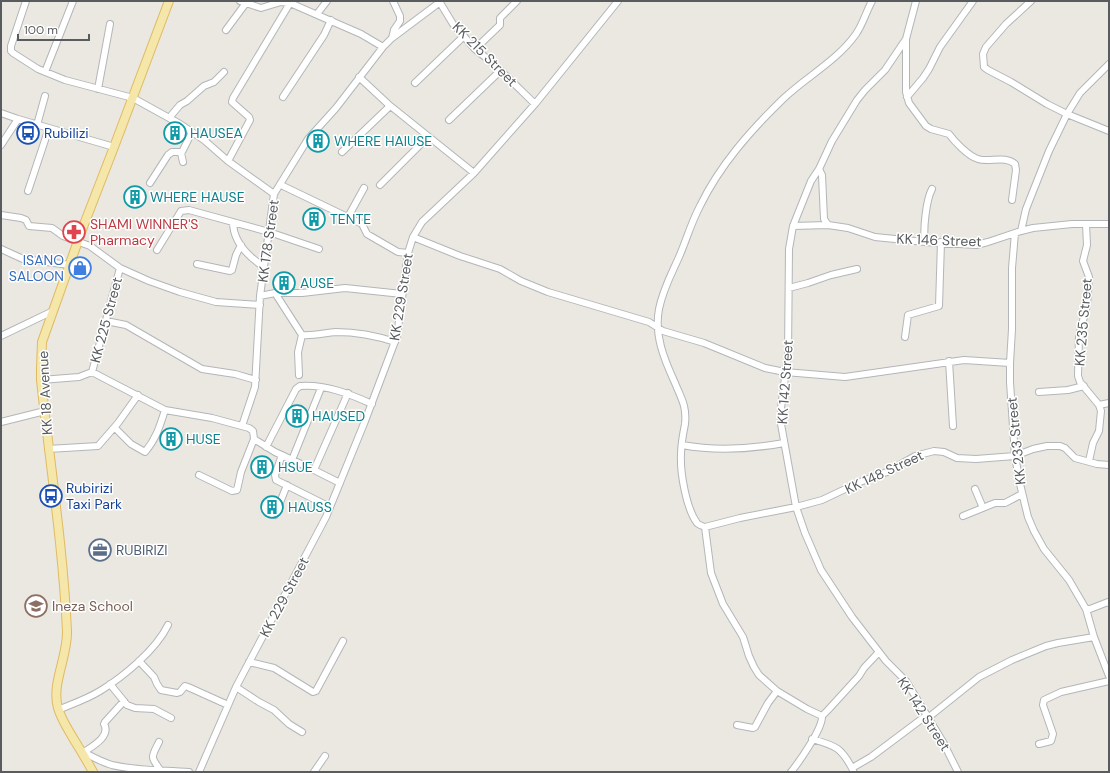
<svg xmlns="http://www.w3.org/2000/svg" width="1110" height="773" font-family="'DM Sans',sans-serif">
<rect width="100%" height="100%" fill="#eae8e0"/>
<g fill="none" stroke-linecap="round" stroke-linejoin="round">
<g stroke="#b3b6b9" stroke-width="8">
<path id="minor" d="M26 1 11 46V51L13 53 38 69 65 80 133 98 180 124 204 140 228 161 274 194
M240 1 261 8 281 2 290 3 361 34 383 47
M439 1 453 24 475 49 494 64 535 104
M872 1C866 12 863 24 856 34 837 61 806 77 783 99 750 131 720 165 700 206 691 223 686 241 679 257 671 275 663 289 659 309 654 335 664 359 675 383 681 398 687 406 685 424 683 434 681 444 681 454 680 472 686 508 697 523 699 525 702 526 705 527L740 518 796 507 822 500 860 482 887 472 915 456 934 451 944 452 957 458 976 459 1015 456 1033 449 1047 446H1060L1065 448 1075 458 1097 464 1109 465
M916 1 906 39 885 70 865 90 857 100 832 141 819 169 811 181 793 226 789 249 788 355 781 408V424L796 507 805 533 821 570 852 617 886 661 906 681 943 742 958 772
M1031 1 1006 24 986 47 983 54 984 67 988 70 1011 82 1047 104 1067 114 1109 131
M317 14 327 1
M226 30 246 3
M392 38 440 2
M906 39V92L909 103 926 126 931 129 949 134C954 141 968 156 978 159 989 163 1005 155 1015 164L1016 170 1012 200
M475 49 500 25V18L517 1
M45 72 73 1
M359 77 388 104 474 173
M415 83 464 36
M98 89 110 24
M283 97 324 35 331 20
M907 97 923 78 929 69 940 47 973 1
M1 113 18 119 114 147
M169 118 180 105 187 101 204 86 214 82 224 72
M449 120 500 71
M37 125 45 96
M1 145 18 119
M342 152 390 106
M181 153 183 162
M228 161 250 120 249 117 232 102 233 98 290 3
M819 169 822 175 824 219 828 225
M150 183 168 155 172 152H182L192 132
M281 185 362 224 367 234 398 252 408 253
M380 185 428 137
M28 191 49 128
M1 215 21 218 26 220 29 226 52 228 63 236 90 246 120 268 149 281 180 292 216 302 260 305
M348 217 364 188
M233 222C233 242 249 257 264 267
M1086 224 1087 245 1083 261 1089 277 1087 305 1079 336 1078 376 1080 382 1099 405 1101 411 1099 431 1093 443 1089 461
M793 226 828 225 848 228 875 237 925 242 976 245 988 242 1021 231 1033 228 1072 224H1109
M1021 231 1026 209 1049 151 1067 114 1080 93 1109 64
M1015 233 1012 268V329L1010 363V382L1015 456 1020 484 1028 517 1034 531 1044 549 1069 580 1086 609 1094 637 1109 676
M413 237 460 256 500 269 521 281 548 292 649 322 663 331 704 343 765 368 785 372 845 377 964 360 1010 363
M925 242C923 230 926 200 932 189
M1 249 23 259 70 265
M157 250 181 211 189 210 269 232 319 249
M197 264 230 271 232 270 236 255 241 245
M789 288 808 283 831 275 857 269
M275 293 302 335C313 336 324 333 336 332 355 332 377 336 395 342
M260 296 275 293H302L345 288 402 294
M106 321 126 325 202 369 235 374 256 380
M1 336 53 311
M905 337 908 315 939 306 941 242
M949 361 953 426
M92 372 120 268
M299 375 298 352 302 335
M41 380 79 377 92 372 165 410 212 418 249 428 253 431 254 439 275 452 314 470 340 483
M1039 392 1068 390 1084 386
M1099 405 1109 403
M1 422 45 411
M242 426 255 387 260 296 274 194 308 139 336 108 383 47 392 38 394 30 400 21V16L393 1
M115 428 131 444 145 452C156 439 160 426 165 410
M682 445C715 451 751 449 784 443
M266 447 296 389 300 386C325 384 350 394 372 404
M48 449 98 446 118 423 138 395
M282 455 275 475 276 480 330 507
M292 460 321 388
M314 470 348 393
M199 475 232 491 237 490 241 472 254 439
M975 489 983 508
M275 515 287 485
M963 516 995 503H1005L1022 494
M705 527 711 573 723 604 743 637 749 656 754 667 759 675 777 691 807 709 822 716
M1086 609H1090L1108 602 1109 603
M139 661 154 677 157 684 161 690 177 693 180 692 185 686 188 687 228 705
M249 662 274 668 313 692 316 691 343 641
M110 684 127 705 135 708 154 709 171 718
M236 687 259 702 274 710 289 724 302 732
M58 710C72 704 87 699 100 691 123 677 156 650 168 625
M929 717 979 677 1012 660 1046 646 1058 643 1094 637
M737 725 753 728 755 727 768 703 777 691
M812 739C836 746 841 747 853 770
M159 742C151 758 150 756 161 771
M1039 744 1051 741 1053 734 1043 705 1044 700 1061 692 1109 681
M81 751C91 756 101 762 112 765 137 771 164 770 189 772
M84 752C93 746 111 736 104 724L105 722 124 701
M852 768 871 757 927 715
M199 772 236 687 326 517 365 421 397 336 408 253 413 237 422 222 474 173 535 104 618 1
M314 772 325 756
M791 772C799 762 823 728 822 716L828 710 859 676 864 668 879 652"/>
</g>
<g stroke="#e0ba63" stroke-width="10">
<path id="major" d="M93 772C87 761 80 749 73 738 68 729 61 719 58 708 51 684 68 656 67 631 63 547 50 464 41 380V368L42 342 83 227 114 147 169 1"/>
</g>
<use href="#minor" stroke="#fff" stroke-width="6"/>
<use href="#major" stroke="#f5e7aa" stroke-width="8"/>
</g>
<defs>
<g id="bus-ring" transform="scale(1.15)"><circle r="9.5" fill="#fff" stroke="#1a4fb4" stroke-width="1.5"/><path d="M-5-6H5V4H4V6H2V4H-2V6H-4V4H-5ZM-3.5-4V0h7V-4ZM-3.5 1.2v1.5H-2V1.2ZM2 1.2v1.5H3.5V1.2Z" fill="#1a4fb4"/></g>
<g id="building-ring" transform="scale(1.15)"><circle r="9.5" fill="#fff" stroke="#0f9aa8" stroke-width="1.5"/><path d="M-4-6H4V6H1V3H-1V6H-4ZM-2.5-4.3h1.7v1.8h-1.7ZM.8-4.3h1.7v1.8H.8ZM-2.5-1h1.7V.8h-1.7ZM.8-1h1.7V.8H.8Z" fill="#0f9aa8"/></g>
<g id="pharmacy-ring" transform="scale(1.15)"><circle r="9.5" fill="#fff" stroke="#e0444e" stroke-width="1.5"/><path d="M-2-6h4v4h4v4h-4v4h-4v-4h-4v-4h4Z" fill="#e0444e"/></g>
<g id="shop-ring" transform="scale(1.15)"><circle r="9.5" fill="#fff" stroke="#3f7fe0" stroke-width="1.5"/><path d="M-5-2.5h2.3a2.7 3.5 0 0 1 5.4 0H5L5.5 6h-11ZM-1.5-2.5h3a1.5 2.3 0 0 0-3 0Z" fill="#3f7fe0"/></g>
<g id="office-ring" transform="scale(1.15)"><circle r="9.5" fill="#fff" stroke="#5c6f8a" stroke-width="1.5"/><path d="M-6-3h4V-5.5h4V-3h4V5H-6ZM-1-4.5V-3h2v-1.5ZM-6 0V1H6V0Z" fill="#5c6f8a"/></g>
<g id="school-ring" transform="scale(1.15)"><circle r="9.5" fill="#fff" stroke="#8d6e63" stroke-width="1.5"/><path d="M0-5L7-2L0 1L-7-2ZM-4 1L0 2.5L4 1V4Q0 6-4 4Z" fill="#8d6e63"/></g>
</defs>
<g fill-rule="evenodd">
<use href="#bus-ring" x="28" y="133"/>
<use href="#building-ring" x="175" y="133"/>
<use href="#building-ring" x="318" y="141"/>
<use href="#building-ring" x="135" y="197"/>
<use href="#building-ring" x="314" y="219"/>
<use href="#pharmacy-ring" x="74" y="232"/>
<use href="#shop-ring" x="80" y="268"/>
<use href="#building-ring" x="284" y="283"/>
<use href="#building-ring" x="297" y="416"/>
<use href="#building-ring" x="171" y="439"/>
<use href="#building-ring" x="262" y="467"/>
<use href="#bus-ring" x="51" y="496"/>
<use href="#building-ring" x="272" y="507"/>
<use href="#office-ring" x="100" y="550"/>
<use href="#school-ring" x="36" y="606"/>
</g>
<g text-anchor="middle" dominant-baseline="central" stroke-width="3" stroke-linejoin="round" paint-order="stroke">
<g font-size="14" fill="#595c5f" stroke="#fff">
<text transform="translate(485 54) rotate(45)">KK 215 Street</text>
<text transform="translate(939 240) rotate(2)">KK 146 Street</text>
<text transform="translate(268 241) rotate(-82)">KK 178 Street</text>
<text transform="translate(401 297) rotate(-81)">KK 229 Street</text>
<text transform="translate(106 320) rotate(-75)">KK 225 Street</text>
<text transform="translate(1083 322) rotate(-85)">KK 235 Street</text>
<text transform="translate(785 382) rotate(-86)">KK 142 Street</text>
<text transform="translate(45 393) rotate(-93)">KK 18 Avenue</text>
<text transform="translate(1016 441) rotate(-96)">KK 233 Street</text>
<text transform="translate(884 472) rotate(-25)">KK 148 Street</text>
<text transform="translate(284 597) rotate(-62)">KK 229 Street</text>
<text transform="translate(924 714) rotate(57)">KK 142 Street</text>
</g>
<g font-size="14" fill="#164399" stroke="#fff" text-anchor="start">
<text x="44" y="133">Rubilizi</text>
<text x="66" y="488">Rubirizi<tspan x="66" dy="16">Taxi Park</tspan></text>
</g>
<g font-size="14" fill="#0d838f" stroke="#fff" text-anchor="start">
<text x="190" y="133">HAUSEA</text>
<text x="334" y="141">WHERE HAIUSE</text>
<text x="150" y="197">WHERE HAUSE</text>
<text x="330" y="219">TENTE</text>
<text x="300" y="283">AUSE</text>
<text x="312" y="416">HAUSED</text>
<text x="186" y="439">HUSE</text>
<text x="278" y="467">HSUE</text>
<text x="288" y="507">HAUSS</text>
</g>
<g font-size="14" fill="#be3a42" stroke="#fff" text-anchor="start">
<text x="90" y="224">SHAMI WINNER'S<tspan x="90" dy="16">Pharmacy</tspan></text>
</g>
<g font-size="14" fill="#366cbe" stroke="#fff" text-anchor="end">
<text x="64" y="260">ISANO<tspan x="64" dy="16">SALOON</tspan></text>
</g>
<g font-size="14" fill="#4e5e75" stroke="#fff" text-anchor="start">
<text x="116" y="550">RUBIRIZI</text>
</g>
<g font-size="14" fill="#785e54" stroke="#fff" text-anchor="start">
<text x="52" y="606">Ineza School</text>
</g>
</g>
<rect width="1110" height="773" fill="none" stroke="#595c5f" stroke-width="4"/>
<path d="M18 34v6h71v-6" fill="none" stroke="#595c5f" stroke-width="2"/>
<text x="24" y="34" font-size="12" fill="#595c5f" stroke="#ffffff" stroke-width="3" paint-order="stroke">100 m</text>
</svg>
